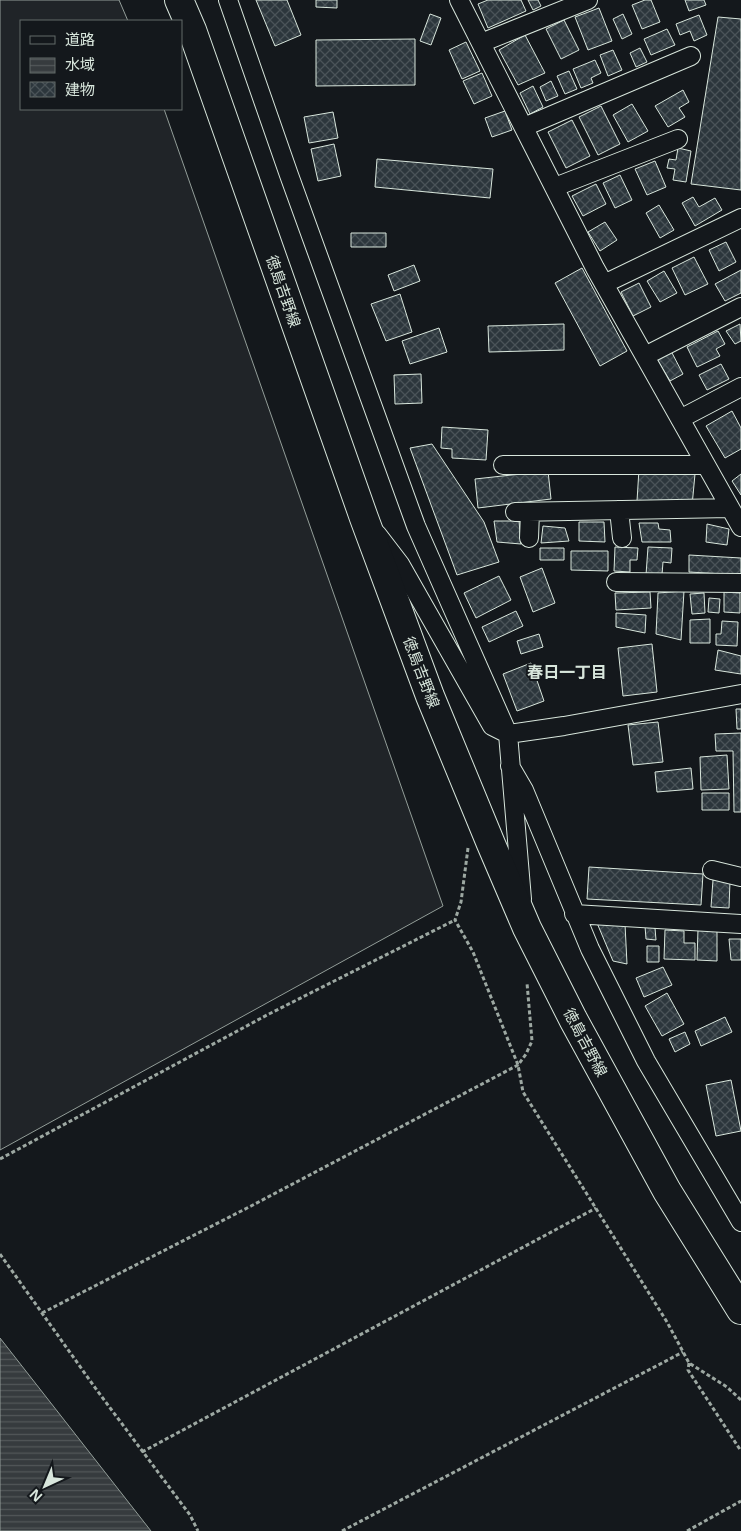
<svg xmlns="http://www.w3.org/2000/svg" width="741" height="1531" font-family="'Open Sans','Noto Sans JP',sans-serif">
<defs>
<pattern id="water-rules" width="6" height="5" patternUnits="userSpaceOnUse" patternTransform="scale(1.25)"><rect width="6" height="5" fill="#363b3e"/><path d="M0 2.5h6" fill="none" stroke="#525759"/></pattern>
<pattern id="building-cross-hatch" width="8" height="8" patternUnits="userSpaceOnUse" patternTransform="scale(1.25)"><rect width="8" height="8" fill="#2c363c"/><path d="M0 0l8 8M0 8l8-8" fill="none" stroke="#4a5358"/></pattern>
</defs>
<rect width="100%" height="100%" fill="#14181c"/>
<path fill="#202428" stroke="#939e99" d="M0 0H119L128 21H21V109H164L443 906 0 1150Z"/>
<path fill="url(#water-rules)" stroke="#939e99" d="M0 1338 151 1531H0Z"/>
<path fill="url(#building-cross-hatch)" stroke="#d8e6dc" d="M256 0H287L301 35 275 46Z
M316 0H337V8L316 7Z
M488 0H521L526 11 488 28 478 4Z
M528 0H538L541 6 533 10Z
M645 0H651L660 22 642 29 632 5Z
M685 0H704L706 5 689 11Z
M599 8 612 41 588 50 575 17Z
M430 14 441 18 431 45 420 41Z
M623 14 632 34 622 39 613 19Z
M699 15 707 35 694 41 690 31 680 35 676 24Z
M718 17 741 19V190L691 184Z
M564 20 579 50 561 59 546 29Z
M667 29 675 45 651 55 644 39Z
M525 35 545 73 518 85 499 50Z
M415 39V85L316 86V40Z
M466 42 480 71 462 79 449 50Z
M640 48 647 62 636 67 630 53Z
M613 50 622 70 608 76 600 55Z
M595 60 601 73 591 78 593 83 581 88 573 69Z
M569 71 577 89 565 94 557 76Z
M482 73 492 96 474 104 463 81Z
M551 81 558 96 546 101 540 87Z
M533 86 543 107 530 114 520 93Z
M683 90 689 102 679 108 685 117 668 127 655 106Z
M632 104 648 131 628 142 613 115Z
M601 106 620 144 598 155 579 117Z
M505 111 512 130 492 137 485 118Z
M333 112 338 138 309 143 304 117Z
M572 120 590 156 566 168 548 132Z
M334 144 341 176 318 181 311 149Z
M678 148 691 151 686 182 673 180 675 169 667 168 669 159 676 160Z
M377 159 493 169 490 198 375 187Z
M655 161 666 187 647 195 635 169Z
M620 175 632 200 615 208 603 183Z
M596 184 606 204 583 216 572 196Z
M693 197 699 207 715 198 722 210 695 226 682 203Z
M659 205 674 230 660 238 646 213Z
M605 222 617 240 600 251 588 232Z
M351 233H386V247H351Z
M726 242 736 262 719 271 709 250Z
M694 257 708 284 685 295 672 268Z
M414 265 420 281 394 291 388 275Z
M582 268 627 351 600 366 555 283Z
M741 270V293L725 301 715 284Z
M664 271 677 293 660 302 647 281Z
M639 283 651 307 633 316 621 292Z
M400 294 412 332 386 341 371 304Z
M564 324V350L489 352 488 326Z
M740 324 741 341 735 344 726 331Z
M439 328 447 352 410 364 402 341Z
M718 331 725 344 716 349 720 356 697 367 687 347Z
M671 351 683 374 670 381 657 359Z
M721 364 729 379 707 390 699 375Z
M421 374 422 403 395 404 394 375Z
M732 411 741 428V449L725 458 706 426Z
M442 427 488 430 486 460 452 458V449L441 448Z
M432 444 484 522 499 562 457 575 410 448Z
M639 469 695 474 692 506 637 501Z
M548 471 551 499 478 508 475 479Z
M741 474V495L732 481Z
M494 521H519L521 544 497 542Z
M579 522H604L605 542 579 541Z
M639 523H658L659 529 670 530 671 542H642Z
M707 524 729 529 727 545 706 542Z
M543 526 565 528 569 541 541 543Z
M615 547 638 548 637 560H630V572L614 571Z
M648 547 672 548 671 563 663 562 662 575H646Z
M540 548H564V560H540Z
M571 551H608V571L571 570Z
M689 555 741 558V575L689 572Z
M542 568 555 603 533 612 520 577Z
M499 576 511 600 476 618 464 593Z
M684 591 681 640 656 634 658 593Z
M650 592 651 608 616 610 615 593Z
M724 592 740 593V613L724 612Z
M704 593 705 613 692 614 690 594Z
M709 598 720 599 719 613 708 612Z
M516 611 523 626 489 642 482 627Z
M616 613 646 615 645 633 616 627Z
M710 619V643H690V620Z
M722 621 738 622 737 646 716 645V634H721Z
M539 634 543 647 521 654 517 641Z
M652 644 657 692 623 696 618 648Z
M718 650 741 656V674L715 670Z
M531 663 544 701 517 711 503 674Z
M736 709H741V729H737Z
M658 722 663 762 633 765 628 725Z
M741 733V812H734L733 751H716L715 734Z
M727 755 729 789 701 790 700 757Z
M691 768 693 789 657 792 655 772Z
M702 793H729V810H702Z
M589 867 703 874 701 905 587 899Z
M713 880 730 881 729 908 711 907Z
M597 923 625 924 627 964 613 961Z
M645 926 655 928 656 940 646 939Z
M698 929H717V961L697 960Z
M665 930 684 931V943H695V960L664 959Z
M729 939H741V960H731Z
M647 946H659V962H647Z
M663 967 672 985 644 997 636 978Z
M667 993 684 1024 662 1036 645 1006Z
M725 1017 732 1032 701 1046 695 1031Z
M685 1032 690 1044 675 1052 669 1039Z
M731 1080 741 1131 716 1136 706 1085Z"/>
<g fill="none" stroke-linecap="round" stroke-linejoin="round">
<g stroke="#d8e6dc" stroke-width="20">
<path id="street" d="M228 0 289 175 416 526 508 734
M459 0 595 268 741 527
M481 43 588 0
M524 127 691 56
M555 187 678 139
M604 284 741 218
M645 356 741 307
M680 419 741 387
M503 465H706
M619 510 622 538
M515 512 730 508
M377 534 400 564 492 726 508 734
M529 538 530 512
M616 582 741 583
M510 766 524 790 590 949 646 1061 741 1222
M712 870 741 877
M522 899 508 734 564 726 741 694
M574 914 741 924"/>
</g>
<g stroke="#d8e6dc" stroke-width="30">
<path id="primary" d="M179 0 192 30 364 518 430 696 491 844 527 928 573 1019 667 1191 741 1310"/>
</g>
<path stroke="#9da8a2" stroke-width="3" stroke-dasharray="4 2.5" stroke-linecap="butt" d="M468 848 461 902 455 920 473 952 518 1065 523 1092 667 1322 689 1363 727 1387 741 1400
M0 1159 267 1015 455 920
M0 1254 96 1389 190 1515 198 1531
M42 1313 251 1206 518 1065 526 1054 532 1041 527 983
M689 1363 688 1370 741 1451
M142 1452 596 1208
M342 1531 683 1352
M687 1531 741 1501"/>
<use href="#street" stroke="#14181c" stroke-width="18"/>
<use href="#primary" stroke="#14181c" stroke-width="28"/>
</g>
<g text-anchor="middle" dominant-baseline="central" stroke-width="4" stroke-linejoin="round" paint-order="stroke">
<g font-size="15" fill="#d8e6dc" stroke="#14181c">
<text transform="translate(284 291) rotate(71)">徳島吉野線</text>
<text transform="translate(422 672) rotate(69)">徳島吉野線</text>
<text transform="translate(586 1042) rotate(62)">徳島吉野線</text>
</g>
<g font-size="16" font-weight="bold" fill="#d8e6dc" stroke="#14181c">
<text x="567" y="672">春日一丁目</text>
</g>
</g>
<rect x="20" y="20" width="162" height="90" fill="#14181c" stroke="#626a69"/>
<rect x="30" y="36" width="25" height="8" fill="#14181c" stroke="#626a69"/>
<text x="65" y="45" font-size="15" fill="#d8e6dc">道路</text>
<rect x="30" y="58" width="25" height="15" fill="url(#water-rules)" stroke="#626a69"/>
<text x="65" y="70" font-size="15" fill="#d8e6dc">水域</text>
<rect x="30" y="82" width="25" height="15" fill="url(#building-cross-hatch)" stroke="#626a69"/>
<text x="65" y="95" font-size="15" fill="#d8e6dc">建物</text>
<g transform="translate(45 1486) rotate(224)" stroke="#14181c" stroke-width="4" paint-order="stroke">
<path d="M0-4L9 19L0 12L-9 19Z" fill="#d8e6dc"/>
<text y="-8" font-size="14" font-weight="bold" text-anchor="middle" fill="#d8e6dc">N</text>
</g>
</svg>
